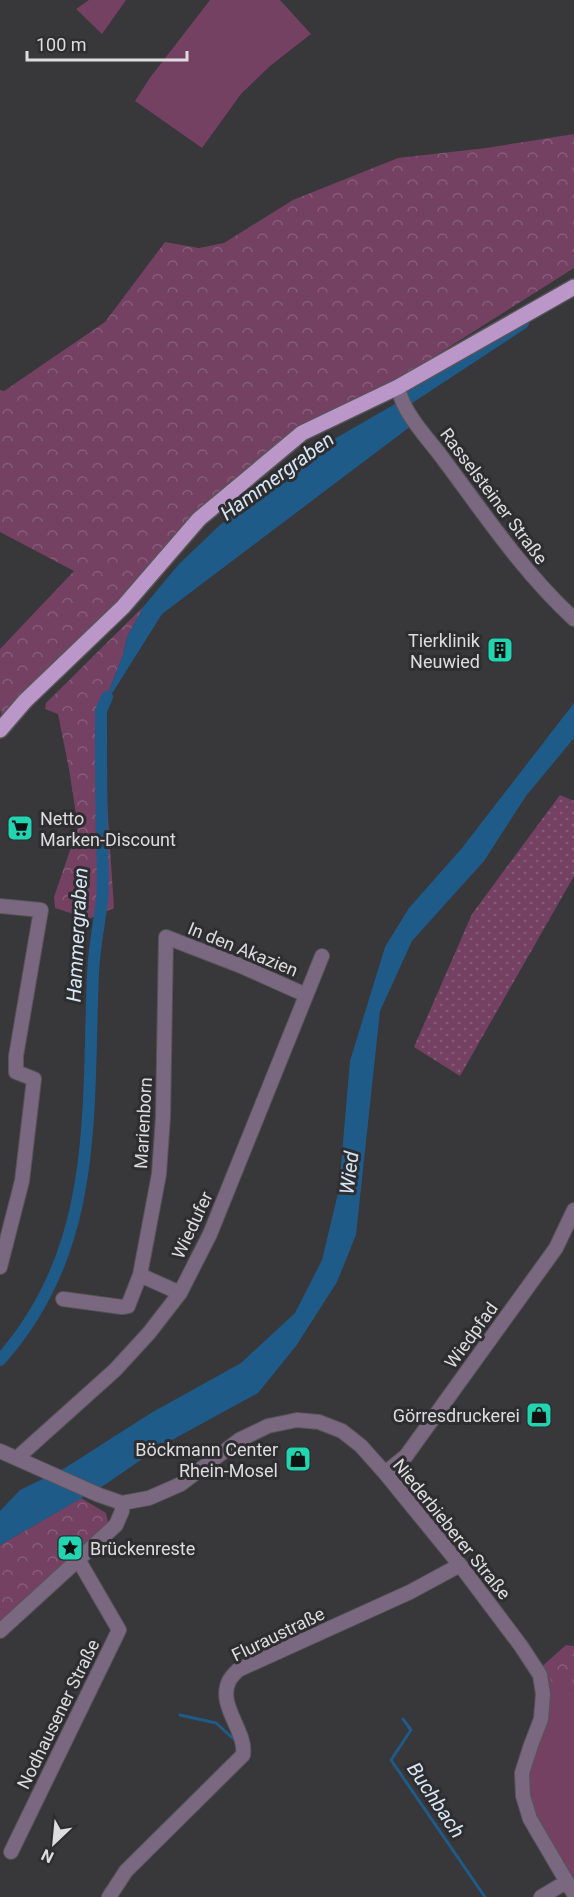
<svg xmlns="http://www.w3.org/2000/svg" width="574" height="1897" font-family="Roboto,sans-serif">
<defs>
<pattern id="forest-crowns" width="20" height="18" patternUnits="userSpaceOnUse" patternTransform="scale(1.5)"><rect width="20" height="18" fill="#744163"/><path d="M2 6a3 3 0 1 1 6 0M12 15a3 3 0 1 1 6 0" fill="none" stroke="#875c79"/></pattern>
<pattern id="park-dots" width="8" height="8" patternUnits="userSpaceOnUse" patternTransform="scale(1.5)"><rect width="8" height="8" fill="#744163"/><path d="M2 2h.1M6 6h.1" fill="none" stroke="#875c79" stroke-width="1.8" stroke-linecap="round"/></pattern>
</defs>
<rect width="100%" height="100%" fill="#38373a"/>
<path fill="#744163" d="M89 0H126L102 34 76 9Z
M210 0H280L311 34 270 66 241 94 202 148 135 101 149 79Z
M70 1533 83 1549 62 1568 53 1546Z
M540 1675 574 1692V1894L530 1819 522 1773 541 1719Z"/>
<path fill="url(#forest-crowns)" d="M574 134V268L394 382 298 427 195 515 118 600 2 716 0 710V649L74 571 0 532V390L4 391 105 322 165 242 199 248 224 243 293 200 398 158 486 148Z
M144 606 127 637 123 655 101 711 114 908 89 919 55 908 54 897 78 827 69 769 58 714 45 709 46 703Z
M81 1498 106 1513 109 1527 83 1549 70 1533 54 1546 62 1568 0 1625V1545Z
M566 1645 574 1646V1692L552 1682 540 1668Z"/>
<path fill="url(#park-dots)" d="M560 795 574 801V876L460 1076 414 1047 472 914Z"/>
<path fill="#1f5b89" d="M395 404 411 426 162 614 101 711 123 655 127 637 144 606 179 564 220 525 310 453Z
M574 703V738L526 796 484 861 412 941 380 1011 356 1235 337 1282 296 1346 258 1393 161 1446 106 1484 0 1545V1511L20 1490 65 1468 151 1413 241 1363 295 1313 322 1260 339 1189 350 1061 385 947 409 908 462 848Z"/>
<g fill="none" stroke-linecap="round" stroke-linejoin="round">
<path stroke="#1f5b89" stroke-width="3" d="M180 1715 216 1723 237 1742
M403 1719 411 1730 391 1760 485 1897"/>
<path stroke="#1f5b89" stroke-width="12" d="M409 398 523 323
M0 1360C100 1248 87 1112 93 973 94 949 99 925 102 901 104 880 102 858 102 838 101 795 101 753 101 711L107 697"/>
<g stroke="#565558" stroke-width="16">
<path id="minor" d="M398 387C403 414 428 438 444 460 485 515 523 572 574 619
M0 906 41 910 16 1056V1072L34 1079 22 1181 0 1267
M140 1275 180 1293
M63 1299 122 1307 128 1306 140 1275 159 1174 163 1117 166 937 241 966 306 995
M0 1451 99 1495 122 1503 149 1498 181 1484 239 1440 268 1426 297 1420 319 1422 342 1431 361 1446 385 1473 460 1565 521 1646 540 1675 543 1694 541 1719 531 1745 522 1773 523 1796 530 1819 574 1894
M17 1458 115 1370 149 1333 180 1293 210 1234 322 956
M385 1473 406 1456 556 1248 574 1210
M0 1631 116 1525 122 1511V1503
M11 1852 119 1630 79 1561
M109 1897 126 1871 243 1755C247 1731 217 1706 229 1681 231 1677 235 1673 238 1670L410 1592 460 1565
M541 1897 566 1882"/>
</g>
<g stroke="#565558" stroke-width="18">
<path id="major" d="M0 730 25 701 123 607 199 519 302 433 398 387 574 287"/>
</g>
<use href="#minor" stroke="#7a6881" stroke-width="14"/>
<use href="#major" stroke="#bb96c8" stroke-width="15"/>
</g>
<defs>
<g id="building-square" transform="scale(1.35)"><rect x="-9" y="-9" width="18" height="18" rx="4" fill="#20d5b0" stroke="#2e2d30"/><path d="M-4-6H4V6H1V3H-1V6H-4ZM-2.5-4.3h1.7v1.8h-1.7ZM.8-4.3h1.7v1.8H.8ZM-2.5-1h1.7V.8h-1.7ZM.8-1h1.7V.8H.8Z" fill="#111"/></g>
<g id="supermarket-square" transform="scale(1.35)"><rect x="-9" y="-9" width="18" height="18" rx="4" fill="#20d5b0" stroke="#2e2d30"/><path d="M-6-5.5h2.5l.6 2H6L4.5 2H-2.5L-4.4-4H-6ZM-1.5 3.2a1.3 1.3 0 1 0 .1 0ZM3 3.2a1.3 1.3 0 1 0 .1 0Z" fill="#111"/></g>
<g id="shop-square" transform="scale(1.35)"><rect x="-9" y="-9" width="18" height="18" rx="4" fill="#20d5b0" stroke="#2e2d30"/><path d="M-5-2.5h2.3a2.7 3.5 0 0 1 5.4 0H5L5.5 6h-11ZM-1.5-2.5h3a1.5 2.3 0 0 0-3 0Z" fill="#111"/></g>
<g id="sight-square" transform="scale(1.35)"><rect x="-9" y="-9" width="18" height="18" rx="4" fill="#20d5b0" stroke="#2e2d30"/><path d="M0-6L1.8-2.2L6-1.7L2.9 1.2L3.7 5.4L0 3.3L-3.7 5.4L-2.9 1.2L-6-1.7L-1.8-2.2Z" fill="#111"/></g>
</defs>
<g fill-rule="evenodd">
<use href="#building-square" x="500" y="650"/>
<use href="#supermarket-square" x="20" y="828"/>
<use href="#shop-square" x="539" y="1415"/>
<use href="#shop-square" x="298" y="1459"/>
<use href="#sight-square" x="70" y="1548"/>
</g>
<g text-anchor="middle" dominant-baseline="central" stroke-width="6" stroke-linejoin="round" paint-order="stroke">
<g font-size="18" fill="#dddddf" stroke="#2e2d30">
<text transform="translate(494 496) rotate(53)">Rasselsteiner Straße</text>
<text transform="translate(243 949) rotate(22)">In den Akazien</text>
<text transform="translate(143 1123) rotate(-87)">Marienborn</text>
<text transform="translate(192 1225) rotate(-65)">Wiedufer</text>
<text transform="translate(471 1335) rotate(-54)">Wiedpfad</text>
<text transform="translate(452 1529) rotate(51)">Niederbieberer Straße</text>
<text transform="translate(278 1634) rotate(-26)">Fluraustraße</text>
<text transform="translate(58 1714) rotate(-64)">Nodhausener Straße</text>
</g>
<g font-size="18" fill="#dddddf" stroke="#2e2d30" text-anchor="end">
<text x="480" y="640">Tierklinik<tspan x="480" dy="21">Neuwied</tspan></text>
<text x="40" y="818" text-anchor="start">Netto<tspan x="40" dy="21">Marken-Discount</tspan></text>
<text x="520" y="1415">Görresdruckerei</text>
<text x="278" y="1449">Böckmann Center<tspan x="278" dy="21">Rhein-Mosel</tspan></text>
<text x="90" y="1548" text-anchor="start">Brückenreste</text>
</g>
<g font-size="20" font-style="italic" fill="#d7e7f5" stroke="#2e2d30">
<text transform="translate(277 476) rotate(-36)">Hammergraben</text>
<text transform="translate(77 935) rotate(-87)">Hammergraben</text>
<text transform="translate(349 1173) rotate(-83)">Wied</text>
<text transform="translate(436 1800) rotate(56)">Buchbach</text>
</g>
</g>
<g transform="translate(54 1843) rotate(206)" stroke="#2e2d30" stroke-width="4.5" paint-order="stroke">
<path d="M0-4.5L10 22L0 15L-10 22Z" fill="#dddddf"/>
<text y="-9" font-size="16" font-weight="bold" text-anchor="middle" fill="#dddddf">N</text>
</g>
<path d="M27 51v9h160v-9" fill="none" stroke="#dddddf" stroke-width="3"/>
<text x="36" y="51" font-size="18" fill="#dddddf" stroke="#2e2d30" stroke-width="4.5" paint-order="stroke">100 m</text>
</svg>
